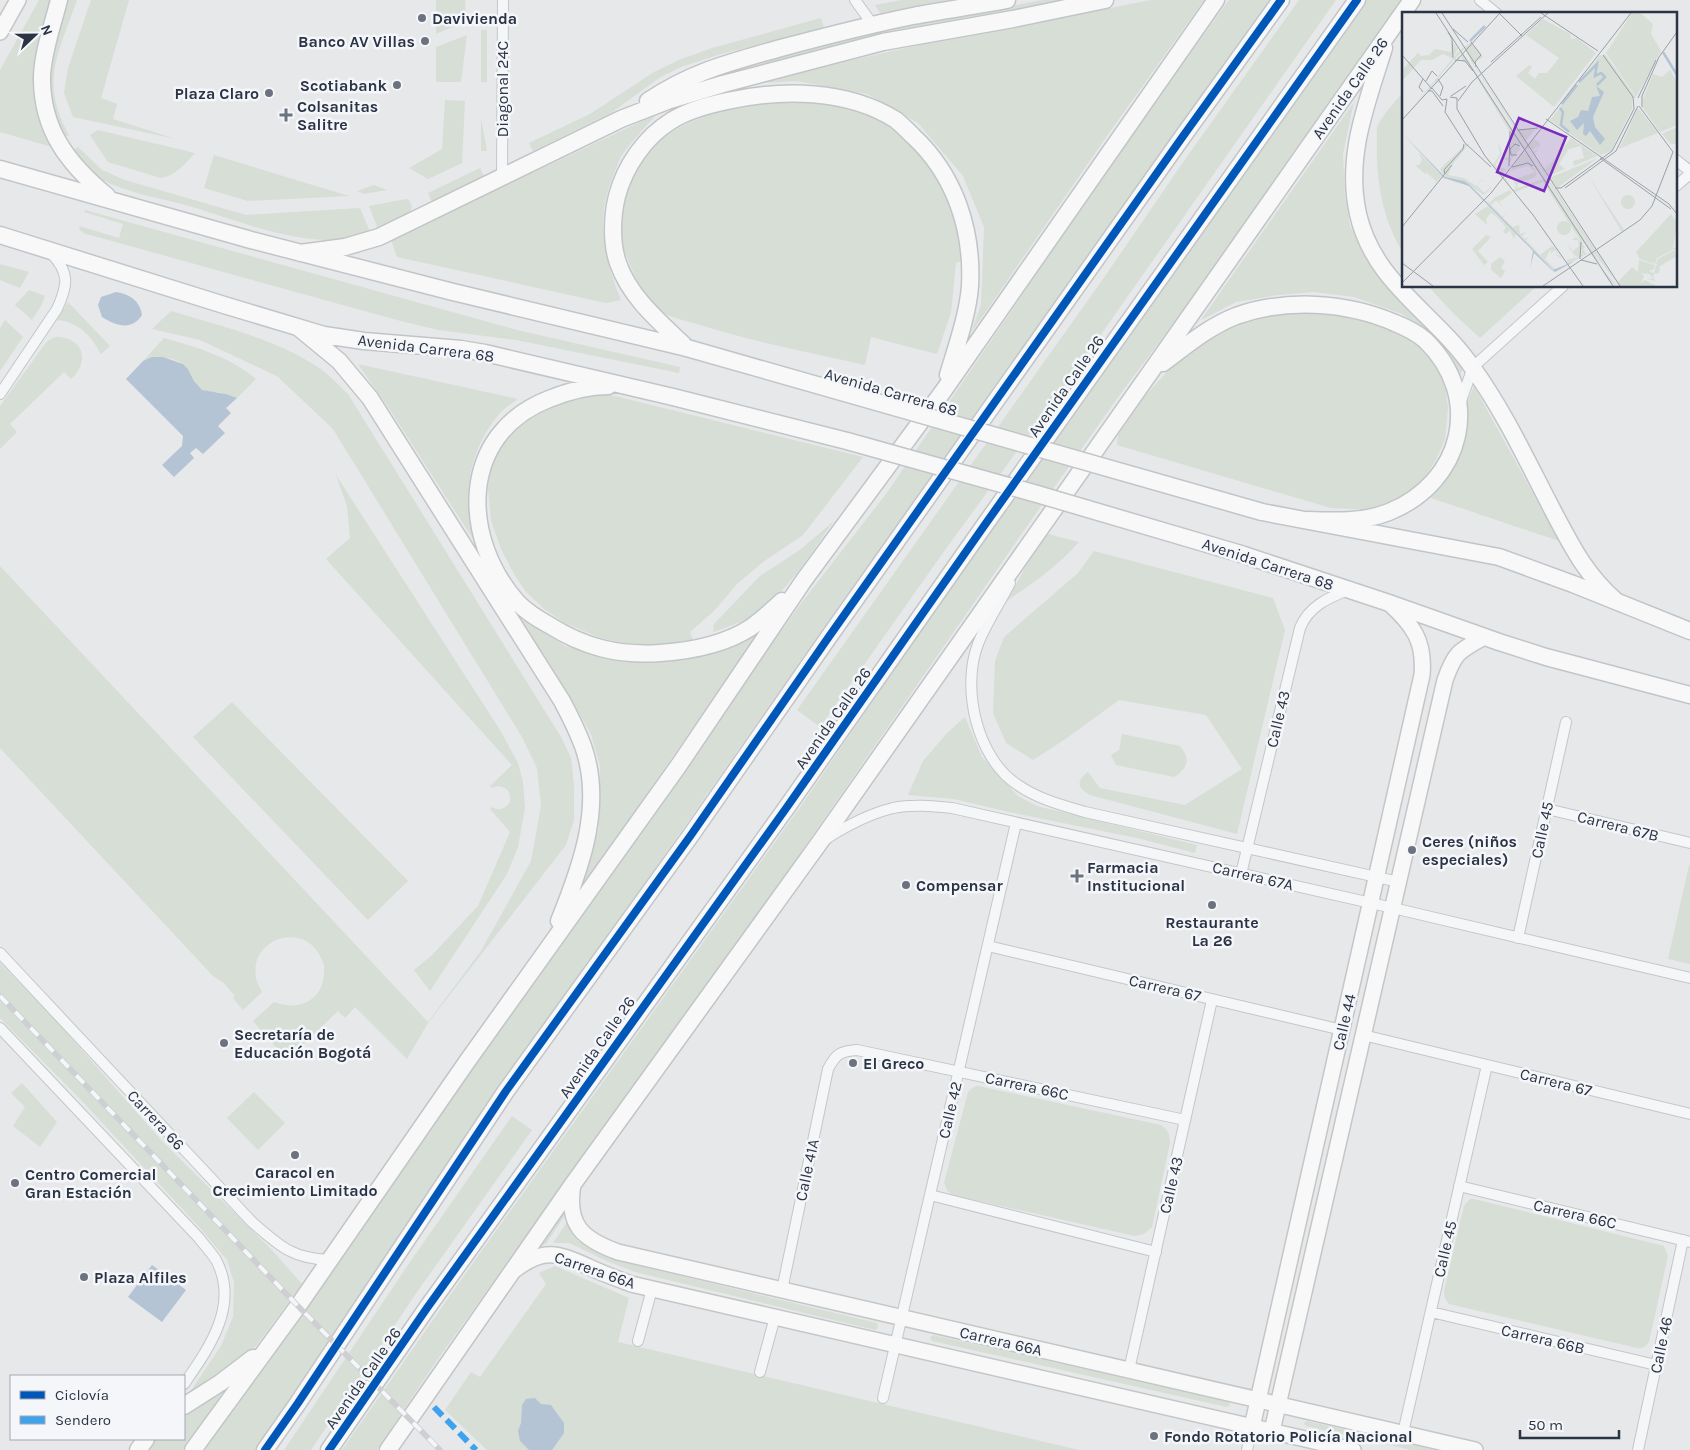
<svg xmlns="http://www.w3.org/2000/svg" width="1690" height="1450" font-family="Karla,sans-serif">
<rect width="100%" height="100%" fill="#e6e8ea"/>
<path fill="#d6ded6" d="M39 0H54L38 70 52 147 0 132V70Z
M64 0H77C59 52 39 82 69 135L62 139 54 123 48 65Z
M91 0H129L101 98 117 104 113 119 176 139 73 117 64 93 68 68Z
M436 0H465L466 21 436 34Z
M902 0H952L880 13 875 5Z
M1043 0H1067L878 36 736 72 702 83 706 77 735 67 877 31Z
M1151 0H1204L1109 133 971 333 981 305 984 227 963 176 918 123 867 94 797 81 746 84 928 43Z
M1229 0H1273L935 475 842 601 615 926 544 1023 457 1149 339 1331 257 1450H203L520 997 802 602 886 494 1010 313 1094 186Z
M1299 0H1336L1071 377 945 550 820 727 797 710 1103 279 1186 158Z
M1367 0H1402L1202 285 1124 389 1041 506 761 910 435 1363 377 1450H342L468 1270 801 806 938 606 1096 380 1172 277 1259 150Z
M821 18 824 28 721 54 681 67 659 78 611 113 533 151 529 143 590 114 654 72 681 59 712 48Z
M481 30H487V82H481Z
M467 35 461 82H436V47Z
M1404 91V254C1383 222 1376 181 1377 144 1377 138 1376 130 1378 125 1384 113 1396 101 1404 91Z
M445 100 465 101 462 163 428 179 409 168 442 149Z
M787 100 847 107 892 124 926 156 946 188 966 260 956 263 951 312 937 354 871 337 865 365C810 353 754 342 700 325 689 321 673 319 664 313 644 300 635 278 627 257 624 252 620 245 620 240 619 226 621 207 625 195 648 121 720 108 787 100Z
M1354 102 1343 154 1345 197 1350 226 1380 280 1463 366 1460 376 1433 336 1402 314 1354 297 1314 292 1278 295 1236 302 1201 320Z
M657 114C645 127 632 141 622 155 618 161 616 170 613 176 595 219 604 259 621 300L606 303 397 257 391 240Z
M481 118 487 151H481Z
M98 130 195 153C185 164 176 175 161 178L108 162 90 135Z
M78 147 102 170 125 180 246 215 360 208 370 232C364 234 358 237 352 238 302 248 237 220 189 206 160 198 126 193 99 178 89 172 80 160 72 151Z
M214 155 349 196 248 201 204 188Z
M480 168 485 178 432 203 428 193Z
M374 185 387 190 364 194 357 191Z
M406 199 409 200 412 206 410 213 378 229 369 206Z
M85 210 517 330 680 367 679 373 516 340 438 330 397 320 83 233 80 230 79 226 119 238 123 224 84 212Z
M0 264 29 272 20 288 0 280Z
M1428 286H1537L1480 338 1454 314Z
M29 290 45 296 41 306 32 320 15 305Z
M68 302 110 346 101 354C91 336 79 322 57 320Z
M171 311C220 326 273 338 316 366 328 373 338 385 348 394L561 737 571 758 574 785V820L566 845 428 1023 407 1059 355 1007 345 1018 338 1011 287 1060 253 1021 274 1002C289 1007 304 1008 316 995 323 987 324 978 324 969 325 965 323 962 321 958 306 921 249 937 256 977 256 982 260 987 262 992L243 1010 233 998 235 996 224 983 213 976 0 748V566L428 1022 481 951 531 861 541 806 537 768 522 737 333 429 277 376 200 340 152 329Z
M1298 311 1352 315 1388 325 1414 340 1431 355 1445 383 1448 408 1445 439 1436 460 1418 488 1376 510 1331 508 1117 445 1118 435 1144 397 1174 364 1220 331 1247 316Z
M5 320 23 337 0 371V328Z
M56 337C83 337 91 361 71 379L64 372 10 424 17 432 0 449V406L45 344 49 340Z
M164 338C199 348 228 356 256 379L237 398C230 396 224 393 218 392 212 392 207 392 202 390 195 386 193 378 189 371 180 356 157 355 143 361Z
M358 364 518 399C512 403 505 408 500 413 479 437 466 472 469 503 471 520 477 537 482 553L392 413Z
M1474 386 1559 541 1428 497 1442 486 1452 470 1462 440 1466 406Z
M589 393 607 394 863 457 803 535 763 562 737 584 714 611 690 632 693 640 660 645 627 644 601 638 565 623 544 609 526 592 514 574 501 549 491 521 488 488 492 466 502 443 534 412Z
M336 475 500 730 518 763 523 782 525 808 518 847 507 874 430 991 414 970 432 955 478 906 510 832 490 809 492 807C499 811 506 809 510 802 512 790 503 783 492 788L490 786 512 765 326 559 350 538 347 506Z
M834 521C812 551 784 597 753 616 741 623 726 627 713 632L714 624 760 576 801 549Z
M1048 534 1079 542C1058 566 1033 583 1007 601L1029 560Z
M1094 551 1273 598 1285 630 1237 834 1090 795C1077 788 1076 781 1088 772L1100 788 1185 805 1242 769 1206 715 1119 700 1067 738 1033 760 1006 743 993 713 995 661 1004 637 1078 573Z
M526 617 544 633 565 646 619 659 762 628 576 896 599 828 600 766 591 734 570 697 521 621Z
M232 702 408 881 368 920 193 737Z
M965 717 982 757 1018 796 1037 806 1197 845 1195 853 1137 838 1009 812 954 799 908 795 923 761 947 733Z
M1122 734 1180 746C1191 759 1188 768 1174 777L1116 765 1111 755 1119 750Z
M1689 865H1690V964L1668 959Z
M0 963 57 1022 162 1141 270 1248 302 1284 256 1346 224 1372 186 1398 221 1346 233 1317 234 1282 227 1260 200 1228 81 1100 0 1018Z
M22 1083 57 1122 40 1147 13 1126 25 1107 11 1093Z
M978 1086 1161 1125C1168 1129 1170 1135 1170 1143L1152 1227 1144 1234 1135 1236 952 1195 947 1190 944 1183 968 1092 974 1087Z
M254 1092 285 1123 258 1150 227 1118Z
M512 1116 532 1130 417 1292 311 1450H284L410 1262Z
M1470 1199H1474L1664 1246 1668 1256 1649 1342C1646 1346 1643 1349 1637 1348L1449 1304 1445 1298 1444 1291 1464 1206Z
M564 1209H565V1215L546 1244 539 1247Z
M567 1222 578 1241 612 1258 635 1265 877 1323 878 1328 875 1330 635 1272 609 1262 569 1243H553Z
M555 1266 629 1298 618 1342 1079 1450H487L445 1410 471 1372 480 1377 546 1284 539 1273Z
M933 1335 1228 1401 1230 1405 1227 1407 932 1341 930 1337Z
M231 1386 182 1450H148L156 1439H184V1417Z
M1307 1421 1435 1450H1411L1306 1426 1304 1423Z"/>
<path fill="#b4c4d5" d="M116 292C130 294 140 301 142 315 132 331 116 326 102 317L98 305 101 297Z
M152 357H163L183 364 188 369 194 381 202 390 226 394 237 398 226 408 231 413 218 426 225 433 203 454 196 448 190 453 194 458 174 477 162 465 182 446 183 436 126 379 143 361Z
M152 1265 186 1290 162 1322 128 1297Z
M535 1398 541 1404 551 1405 564 1423V1433L552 1450H529L520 1441 518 1431 521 1423 522 1405 526 1399Z"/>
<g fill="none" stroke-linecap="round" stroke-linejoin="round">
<g stroke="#c4c6c8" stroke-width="12">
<path id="street" d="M855 0 873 25
M1480 0 1497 14
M1676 160 1690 171
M502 177 503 0
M1676 186 1690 174
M0 394 57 309C68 285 70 273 51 253
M1460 404 1473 367 1563 286
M1010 583C1000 603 986 623 978 644 961 688 977 759 1018 785 1038 799 1062 805 1085 812L1399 882
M1547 809 1690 843
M826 839C846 826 869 814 893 808 912 804 933 806 952 808L1393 908 1690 978
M1241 874 1300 628C1309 606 1328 598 1348 590
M1518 938 1566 722
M988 946 1342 1030
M0 953 252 1222C280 1246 291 1258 329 1260
M0 1028 199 1238C204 1245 211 1252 216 1260 240 1305 209 1348 184 1384
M1363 1035 1690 1114
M1459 1186 1690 1242
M930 1195 1156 1252
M782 1290 828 1069C836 1054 840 1051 857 1050L1185 1120
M1431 1312 1656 1365
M638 1341 652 1289
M1129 1370 1212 1000
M760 1372 775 1317
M883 1398 1016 823
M1403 1433 1487 1065
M1247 1450 1252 1427
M1638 1450 1683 1240"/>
</g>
<g stroke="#c4c6c8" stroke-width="18">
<path id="secondary" d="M0 32 18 0
M573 1184C566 1225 582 1239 618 1252L1475 1450
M516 1269C543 1248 558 1253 587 1266 601 1273 616 1278 631 1284L1353 1450
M1252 1427 1422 675C1425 641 1413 625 1389 603
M1272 1431 1445 680C1455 652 1459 651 1484 637"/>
</g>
<g stroke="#c2c5c8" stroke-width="19">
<path id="primary" d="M59 0C53 24 43 51 42 76 41 129 68 164 107 196
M1384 48C1367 103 1345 156 1358 214 1374 284 1435 313 1472 367 1504 411 1527 461 1552 509 1571 545 1585 574 1616 601
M648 101C691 72 728 63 777 49 822 37 868 25 913 16 944 10 976 6 1007 0
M0 169 251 240 453 292 687 348
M0 235 224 305 324 335 364 341 461 349 485 353 673 397
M300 253 345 247 379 237 621 119 670 100 723 84 883 42 1013 19 1105 0
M299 328 339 361 370 398 562 701C570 716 577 730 583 746 604 805 581 867 559 921
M687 348C661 323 630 298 618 263 611 243 612 216 617 196 625 166 645 137 671 121 688 110 708 105 727 101 782 89 847 89 896 120 902 125 908 131 913 136 955 175 973 230 970 286 968 314 956 348 948 375
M1163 363C1186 346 1208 327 1236 316 1286 298 1347 302 1395 323 1405 327 1417 333 1425 340 1484 397 1463 482 1389 512 1364 522 1334 521 1307 520
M608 386C587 386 569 391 549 399 459 434 460 538 518 603 527 612 538 619 549 625 584 647 618 656 660 653 690 651 725 644 750 628 762 620 772 610 782 601
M1262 512 1499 557 1573 584 1690 631
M1241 554 1389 603 1499 642 1546 657 1690 695
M184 1406 220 1383 253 1358
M138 1450 146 1439
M193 1450 298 1306 466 1063 679 765 804 580 944 390 1216 0
M265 1450 298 1403 506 1091 691 835 828 638 1181 139 1281 0
M329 1450 427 1308 787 807 984 526 1357 0
M388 1450 573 1184 820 842 1412 0"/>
</g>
<use href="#street" stroke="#f5f6f7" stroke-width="10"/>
<use href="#secondary" stroke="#f8f8f8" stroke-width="15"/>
<use href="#primary" stroke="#f8f8f8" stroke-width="16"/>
<g stroke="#cecfd2" stroke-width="5.5">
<path id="rail" d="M0 996 298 1306 440 1450"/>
</g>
<use href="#rail" stroke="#f4f6f9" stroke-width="4" stroke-dasharray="11" stroke-linecap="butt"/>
<g stroke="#c2c5c8" stroke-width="19" stroke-linecap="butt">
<path id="primary-bridge" d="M687 348 1262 512
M673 397 847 441 1037 494 1241 554"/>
</g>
<use href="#primary-bridge" stroke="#f8f8f8" stroke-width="16"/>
<path stroke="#3ea3ec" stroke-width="6" stroke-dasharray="12 6" stroke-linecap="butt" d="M434 1407 476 1450"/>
<g stroke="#f4f6f9" stroke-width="11">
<path id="cycleway" d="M265 1450 298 1403 506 1091 691 835 828 638 1181 139 1281 0
M329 1450 427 1308 787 807 984 526 1357 0"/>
</g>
<use href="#cycleway" stroke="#0057b8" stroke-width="8"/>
</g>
<g fill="#6c737f" stroke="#f4f6f9" stroke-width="2">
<circle cx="422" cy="18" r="5"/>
<circle cx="425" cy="41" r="5"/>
<circle cx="397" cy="85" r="5"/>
<circle cx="269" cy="93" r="5"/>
<path d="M283.5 107.5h5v5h5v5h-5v5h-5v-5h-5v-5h5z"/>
<circle cx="1412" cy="850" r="5"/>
<path d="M1074.5 868.5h5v5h5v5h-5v5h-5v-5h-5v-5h5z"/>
<circle cx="906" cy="885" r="5"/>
<circle cx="1212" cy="905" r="5"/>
<circle cx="224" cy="1043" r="5"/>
<circle cx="853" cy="1063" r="5"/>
<circle cx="295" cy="1155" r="5"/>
<circle cx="15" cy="1183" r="5"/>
<circle cx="84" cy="1277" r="5"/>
<circle cx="1154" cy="1436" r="5"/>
</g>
<g text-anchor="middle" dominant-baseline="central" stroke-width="5" stroke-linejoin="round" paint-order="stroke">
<g font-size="16" font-weight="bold" fill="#2b3445" stroke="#f4f6f9" text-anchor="start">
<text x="432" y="18">Davivienda</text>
<text x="415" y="41" text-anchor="end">Banco AV Villas</text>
<text x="387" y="85" text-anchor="end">Scotiabank</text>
<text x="259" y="93" text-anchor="end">Plaza Claro</text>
<text x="297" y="106">Colsanitas<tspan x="297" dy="18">Salitre</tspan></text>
<text x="1422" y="841">Ceres (niños<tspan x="1422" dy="18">especiales)</tspan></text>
<text x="1087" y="867">Farmacia<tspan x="1087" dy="18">Institucional</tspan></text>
<text x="916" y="885">Compensar</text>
<text x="1212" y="922" text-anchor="middle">Restaurante<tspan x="1212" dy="18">La 26</tspan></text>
<text x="234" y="1034">Secretaría de<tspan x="234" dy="18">Educación Bogotá</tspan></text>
<text x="863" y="1063">El Greco</text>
<text x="295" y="1172" text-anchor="middle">Caracol en<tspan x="295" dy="18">Crecimiento Limitado</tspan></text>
<text x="25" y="1174">Centro Comercial<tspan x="25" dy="18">Gran Estación</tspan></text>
<text x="94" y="1277">Plaza Alfiles</text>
<text x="1164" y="1436">Fondo Rotatorio Policía Nacional</text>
</g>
<g font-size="16" fill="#2b3445" stroke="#f4f6f9">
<text transform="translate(1350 88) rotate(-55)">Avenida Calle 26</text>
<text transform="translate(502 89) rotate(-90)">Diagonal 24C</text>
<text transform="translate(426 348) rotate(7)">Avenida Carrera 68</text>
<text transform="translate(1066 386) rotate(-55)">Avenida Calle 26</text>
<text transform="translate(891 392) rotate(16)">Avenida Carrera 68</text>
<text transform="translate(1268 564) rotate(18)">Avenida Carrera 68</text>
<text transform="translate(833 718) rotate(-55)">Avenida Calle 26</text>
<text transform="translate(1278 719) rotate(-77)">Calle 43</text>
<text transform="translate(1618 826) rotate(14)">Carrera 67B</text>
<text transform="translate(1542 830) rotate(-78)">Calle 45</text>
<text transform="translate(1253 876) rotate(13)">Carrera 67A</text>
<text transform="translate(1165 988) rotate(13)">Carrera 67</text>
<text transform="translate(1344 1022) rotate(-77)">Calle 44</text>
<text transform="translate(597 1047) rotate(-55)">Avenida Calle 26</text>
<text transform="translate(1556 1082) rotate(14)">Carrera 67</text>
<text transform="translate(1027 1086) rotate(12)">Carrera 66C</text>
<text transform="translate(950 1110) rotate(-77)">Calle 42</text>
<text transform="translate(156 1120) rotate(47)">Carrera 66</text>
<text transform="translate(807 1170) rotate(-78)">Calle 41A</text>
<text transform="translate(1171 1185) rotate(-77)">Calle 43</text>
<text transform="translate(1575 1214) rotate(13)">Carrera 66C</text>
<text transform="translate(1445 1249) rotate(-77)">Calle 45</text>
<text transform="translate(595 1270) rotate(19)">Carrera 66A</text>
<text transform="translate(1543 1339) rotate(13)">Carrera 66B</text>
<text transform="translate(1001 1341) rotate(13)">Carrera 66A</text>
<text transform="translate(1661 1345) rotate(-78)">Calle 46</text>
<text transform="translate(363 1378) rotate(-55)">Avenida Calle 26</text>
</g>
</g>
<g transform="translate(1402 12)">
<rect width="275" height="275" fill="#e6e8ea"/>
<path d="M230 1H238L251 12 249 22 259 39 234 85 204 41ZM141 7 168 22 169 27 175 26 194 41 152 95 114 64 127 53 130 55 126 61 133 67 137 61H145L157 46 124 23ZM49 28 56 37 50 46 41 42 30 48H19L0 69V58L16 41 19 44 27 43 33 37 49 40ZM69 30 81 45 74 49 76 45 72 53 115 118 133 117 123 130 126 134 132 127 138 131V133L133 142 131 139 134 138 137 134 134 136 136 131 132 138 126 135 141 158 149 149 142 160 217 274 193 242 69 49 63 36 40 61 35 68 36 71 33 70 0 108 56 40ZM59 42 63 44 115 124 108 111 200 254 192 244 196 252 215 274 207 269 180 228 181 232 179 236 181 232 183 236 179 238V242L182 243 179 240 182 237 183 241H186L166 252 165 248 176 245 172 243 165 232 171 239 177 234 176 228H170L174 225 180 231 141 170 113 180 110 177 102 166 104 163 107 164 108 161 109 168 103 165 110 177H114L112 173 116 177 111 168 133 160 126 154 108 159 112 154 127 152 130 153 135 161 133 165 115 172 116 176 141 167 130 152 121 151 112 154 121 139 126 144 119 133 116 132 118 137 112 144 106 155 99 163 91 153 98 142 96 129 100 141 93 154 104 157 108 149 100 146V144L108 147 109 122 66 51 56 48 50 53 54 47 61 49 55 46 57 44 58 47 60 48ZM203 42 234 86H230V97L209 139 199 143 148 108 198 43 201 44 196 47 200 45ZM268 58 275 70V113L258 120 241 96V87L251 62 260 65ZM236 96 256 121 216 137 219 133ZM275 115V132H269L260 122ZM169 126 195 144 172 154 171 149 182 146 179 134 167 137 157 152 163 157 146 164 143 159ZM64 132H67L50 153 46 163 62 166 74 174 80 167 84 171 80 168 75 173 82 181 88 176 85 172 89 176 82 183 62 169 43 165 38 157ZM17 141 40 164 32 172 34 169 25 161 27 159 23 162 13 153H17L20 148ZM196 146 155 176 147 166ZM185 162 222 218 220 220ZM108 178 110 181 99 189 96 187 100 194 94 188 89 193 101 205 105 200 101 206 111 215 117 213 118 222 124 220 120 224 123 227 128 224 124 228 138 243 150 234 152 235 160 246 151 242 158 244 153 238 149 241V237L143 247 155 259 151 258 84 189 88 191 92 186ZM219 190a7 7 0 1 1 14 0a7 7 0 1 1-14 0ZM86 194 114 222 112 227 108 218 104 222 101 220 104 215 94 204 89 201 84 207 85 213 73 202ZM269 202 275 211 271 236 275 235V238L272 237 255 246 253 252 238 247 234 240ZM155 216a7 7 0 1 1 14 0a7 7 0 1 1-14 0ZM84 223 89 225 76 239 86 250 82 253 70 237ZM272 238 275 244 258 254 254 252 256 247ZM98 245 103 249 99 256 103 259 99 266 89 258V252ZM237 248 253 253 251 258H248V260L252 261 254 253 258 254 257 261 251 262 253 269 244 266 252 267 247 262 239 261 242 264 239 271 243 268 255 274H218L215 271 230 255 236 260Z" fill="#d6ded6"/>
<path d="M194 74 202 80 191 105 193 115 203 127 198 133 188 119 184 124 181 122 182 111 175 118 168 109 176 105 179 98 186 99 190 85 198 84ZM0 121 43 165 62 169 68 173 151 258 173 249 153 260 150 258 132 241 128 256 131 239 67 174 42 166Z" fill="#b4c4d5"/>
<path fill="none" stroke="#b4c4d5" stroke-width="2.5" d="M68 29 83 14M261 40 275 63M177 70 195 52 193 64 199 61 203 65 195 73M160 92 175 73M158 96 161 100 159 113 167 120"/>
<path fill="none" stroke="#9ba0a8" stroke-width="1" d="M34 1 211 274M40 1 218 274M97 1 120 24M139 1 196 39M51 17 66 30M46 20 50 27 51 46M69 30 79 43 73 50 74 55M0 43 30 77M53 48 63 49 71 59M89 50 139 5M21 67 17 75 21 80M36 67 41 75 38 84M24 69 30 59 35 64M30 76 40 88 45 87M26 79H30L41 94M49 84 64 74M48 85 55 86V97L83 144 131 203 181 274M236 86 254 48M45 87 43 100 63 131 89 155M56 89 70 70 146 1M240 95V84L257 45 275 20M144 107 267 192 275 202M0 108 98 1M116 118 136 116M115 143H109L108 137 113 132 118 134M198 146 269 197M107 154 108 119M110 155 126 151 131 154M43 162 42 158 61 137 62 132M153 176H159L210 139 232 97 231 85 201 43M163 176 214 139 236 94M0 215 50 153M178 247 179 230M179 248 195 252M0 251 31 274M0 271 89 181 229 1M141 274 238 208 250 194 271 140 237 94"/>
<path fill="#7b2cbf" fill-opacity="0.15" stroke="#7b2cbf" stroke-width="2.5" d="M117 106 164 125 142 179 95 160Z"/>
<rect width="275" height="275" fill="none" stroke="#2b3445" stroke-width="2.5"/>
</g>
<rect x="10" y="1375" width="175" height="65" fill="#f4f6f9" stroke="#a4a8b1"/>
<rect x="20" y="1391" width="25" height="8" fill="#0057b8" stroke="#a4a8b1"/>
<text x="55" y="1400" font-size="15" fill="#2b3445">Ciclovía</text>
<rect x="20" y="1416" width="25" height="8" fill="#3ea3ec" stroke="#a4a8b1"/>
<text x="55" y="1425" font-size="15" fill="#2b3445">Sendero</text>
<g transform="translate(35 35) rotate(68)" stroke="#f4f6f9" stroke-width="4" paint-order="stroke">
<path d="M0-4L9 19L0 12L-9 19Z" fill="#2b3445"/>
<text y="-8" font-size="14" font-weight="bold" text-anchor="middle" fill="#2b3445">N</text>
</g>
<path d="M1520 1430v8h99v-8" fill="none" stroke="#2b3445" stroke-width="2.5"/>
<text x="1528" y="1430" font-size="15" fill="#2b3445" stroke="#f4f6f9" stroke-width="4" paint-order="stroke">50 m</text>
</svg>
